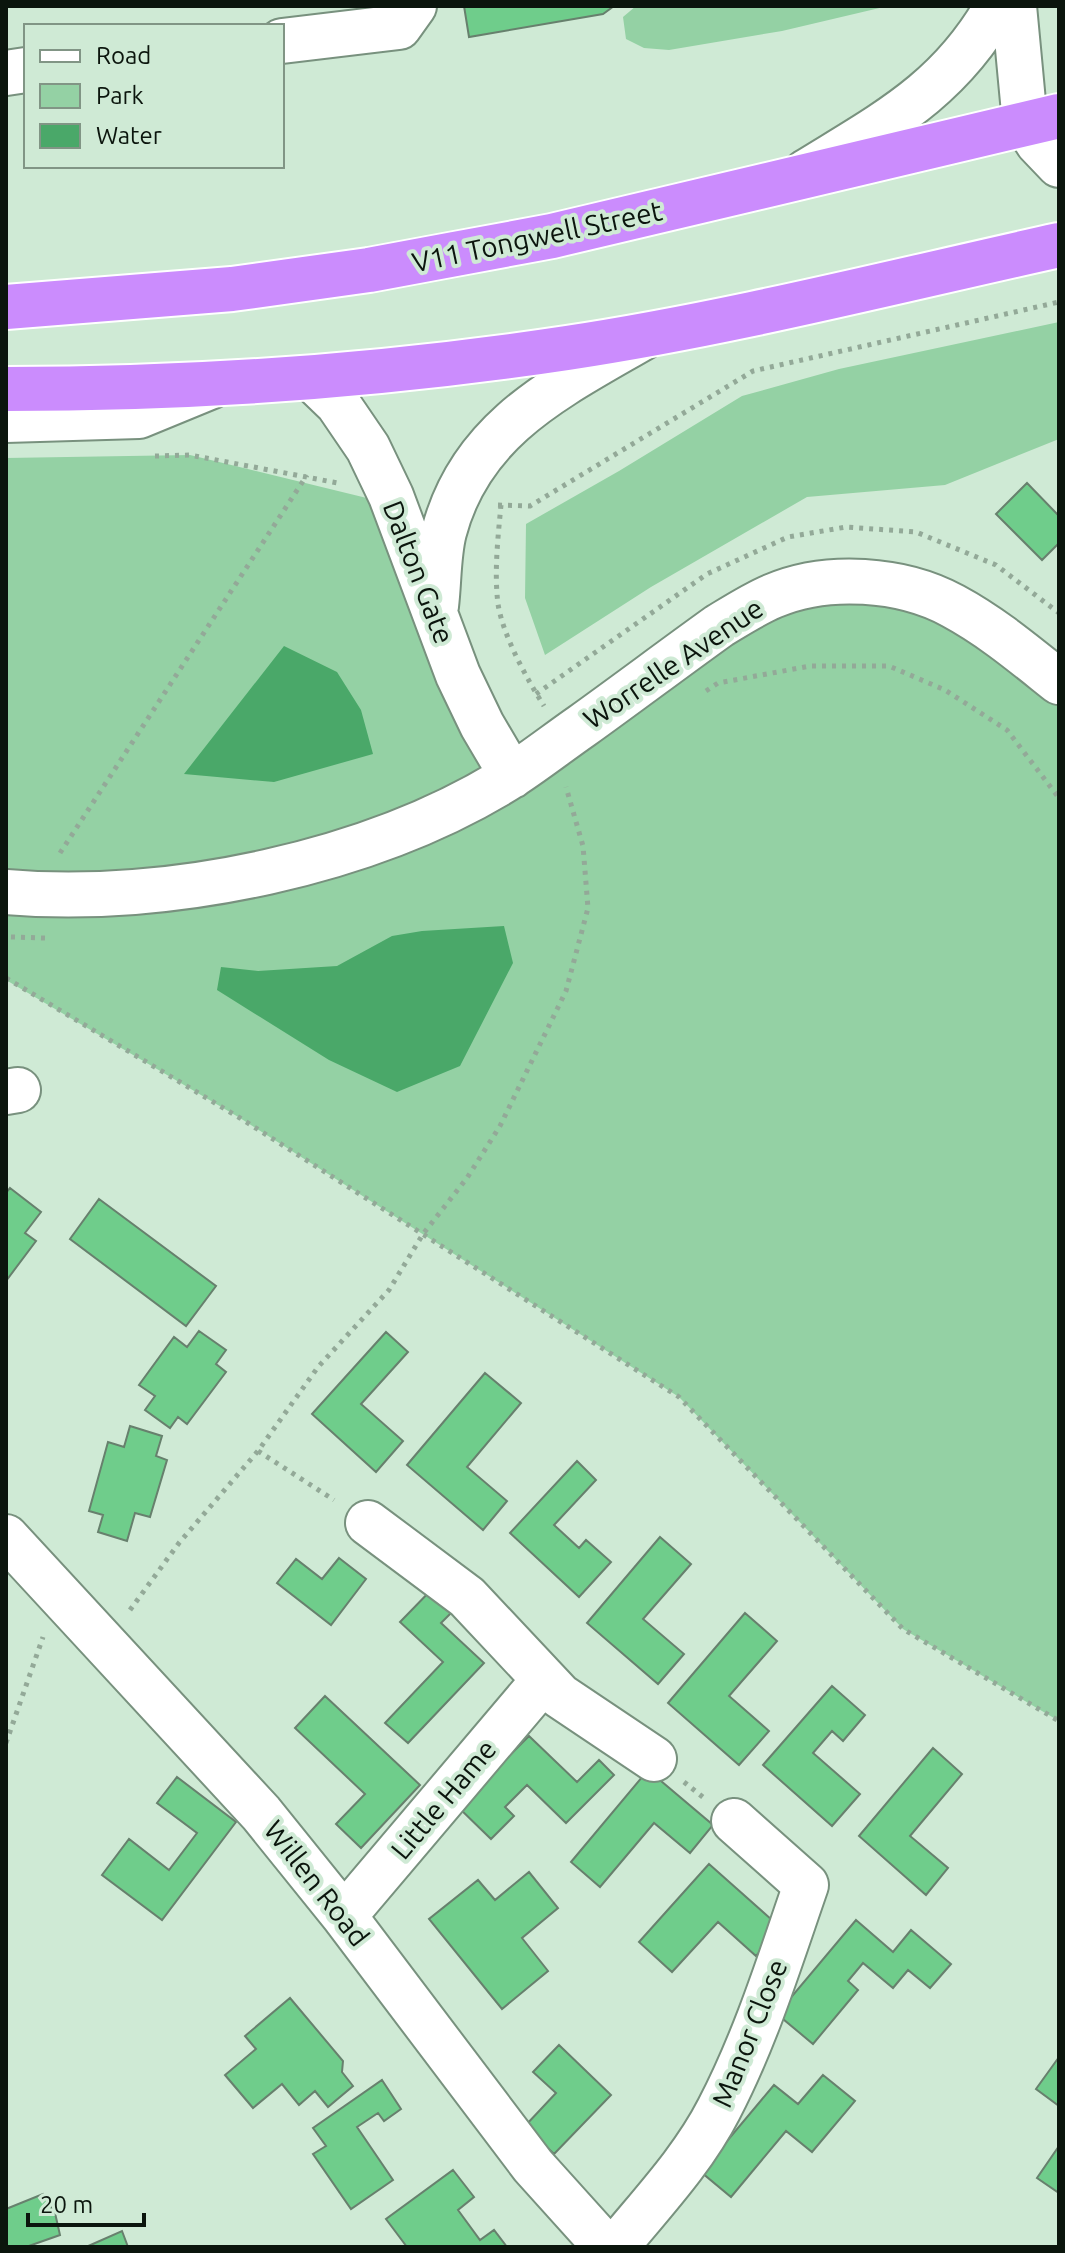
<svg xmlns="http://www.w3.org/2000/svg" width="1065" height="2253" font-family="Ubuntu,sans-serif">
<rect width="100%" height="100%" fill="#cfead5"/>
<path fill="#94d1a4" d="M636 6H888L782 31 669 50 644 48 626 39 623 17Z
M1059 322V439L945 485 807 497 651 587 545 655 525 598 526 524 619 471 742 396 839 369Z
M190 455 379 501 507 796 705 660 785 612 843 603H893L950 625 1059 706V1721L903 1629 679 1397 240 1118 6 980V458Z"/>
<path fill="#4aa869" d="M284 646 337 672 361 710 373 754 274 782 184 774Z
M504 926 513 963 460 1066 397 1092 329 1060 217 990 221 967 258 971 337 966 392 936 422 931Z"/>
<path fill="#6fcd8b" stroke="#67806d" stroke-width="2" d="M464 6H614L603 14 469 37Z
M1027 483 1059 516V543L1042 560 996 514Z
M10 1188 41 1212 25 1233 36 1241 6 1281V1193Z
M99 1199 216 1286 186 1326 70 1239Z
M199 1331 226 1350 216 1364 226 1372 187 1424 178 1417 170 1428 145 1410 155 1396 139 1385 174 1337 187 1347Z
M386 1332 408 1352 361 1404 403 1441 376 1472 312 1414Z
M485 1373 521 1403 467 1467 507 1501 483 1530 407 1465Z
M130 1426 162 1436 156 1456 167 1460 150 1517 135 1513 127 1541 98 1532 103 1515 89 1511 108 1442 124 1447Z
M577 1461 596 1480 554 1525 579 1548 586 1540 611 1562 579 1597 510 1533Z
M660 1537 691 1564 643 1619 684 1654 658 1684 587 1623Z
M339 1558 366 1579 331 1625 277 1583 296 1559 322 1579Z
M438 1583 460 1604 441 1623 484 1663 408 1743 385 1723 443 1662 400 1622Z
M745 1613 777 1641 729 1696 769 1731 739 1765 668 1703Z
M832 1686 865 1715 843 1741 832 1731 813 1753 860 1794 832 1826 763 1765Z
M325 1696 420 1785 361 1848 336 1824 365 1794 295 1728Z
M529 1736 577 1782 599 1760 614 1775 566 1823 527 1785 505 1807 514 1816 491 1839 458 1807Z
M933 1748 962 1774 910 1836 948 1868 926 1895 859 1836Z
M648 1770 713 1825 690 1853 654 1823 600 1887 571 1862Z
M177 1777 236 1822 162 1920 102 1875 129 1839 169 1870 197 1833 157 1803Z
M709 1864 781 1928 756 1956 718 1922 672 1972 639 1942Z
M529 1872 558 1908 522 1938 548 1971 502 2009 429 1919 478 1880 495 1900Z
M856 1920 893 1952 911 1930 951 1964 930 1988 908 1970 893 1988 863 1963 848 1981 858 1990 813 2044 777 2014Z
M290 1998 343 2061 342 2072 353 2086 328 2107 315 2091 299 2105 282 2084 253 2108 225 2075 256 2049 245 2036Z
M559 2045 611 2095 554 2154 525 2126 556 2093 533 2072Z
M1059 2057V2106L1036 2089Z
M823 2075 855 2101 812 2152 786 2131 731 2197 701 2172 774 2085 798 2104Z
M382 2080 401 2109 384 2121 378 2113 357 2127 393 2180 351 2209 313 2154 326 2146 313 2128Z
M1059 2146V2193L1037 2178Z
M453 2170 474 2197 458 2210 480 2240 494 2230 507 2247H407L386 2219Z
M43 2194 55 2213 60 2235 26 2247H6V2209Z
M122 2231 128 2247H86Z"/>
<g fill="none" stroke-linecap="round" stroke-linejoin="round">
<g stroke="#78917e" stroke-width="48">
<path id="minor" d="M1014 6 1025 123 1038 143 1059 165
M282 41 399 27 414 6
M6 73 26 70
M806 172C885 123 949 91 997 6
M311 378 338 404 368 448 391 496 458 675 482 725 512 776
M6 420 139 416 212 386
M436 606C439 582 438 555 444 532 471 428 558 387 644 337
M6 892C168 906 374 863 513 775 536 760 559 742 582 726 628 693 673 659 719 626 737 615 754 604 773 596 827 573 902 578 953 606 992 627 1025 655 1059 682
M6 1092 18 1090
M368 1523 467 1597 560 1696 654 1759
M6 1537 261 1813 344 1916 533 2166 606 2247
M344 1916 543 1681
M616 2247C652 2203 693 2160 719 2109 756 2038 780 1960 806 1885L734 1821"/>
</g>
<g stroke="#fff" stroke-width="48">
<path id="highway" d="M6 307 232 289 369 270 455 254 552 236 1059 116
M6 389C194 389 381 376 567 348 732 323 896 281 1059 245"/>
</g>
<path stroke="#93a998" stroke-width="5" stroke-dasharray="4 6" stroke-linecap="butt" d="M155 456 190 455 338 483
M498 505 530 506 753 371 1059 302
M501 505C498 537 494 572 498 604 503 636 527 679 544 706
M706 691 718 683 810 666H889L945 690 1007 730 1059 798
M536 694 707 574 788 537 846 527 916 532 996 565 1059 613
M60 853 307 475
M11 937 45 938
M6 978 240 1118 679 1397 903 1629 1059 1721
M258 1451 334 1500
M130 1610 179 1543 258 1451 318 1367 389 1290 423 1234 467 1178 500 1126 566 991 588 908 583 846 566 787
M6 1743 43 1637
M684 1782 704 1798"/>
<use href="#minor" stroke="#fff" stroke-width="44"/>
<use href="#highway" stroke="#cb8cfd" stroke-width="44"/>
</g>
<g text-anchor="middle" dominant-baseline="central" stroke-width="8" stroke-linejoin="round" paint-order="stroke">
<g font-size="28" fill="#0b150d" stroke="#cfead5">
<text transform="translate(537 236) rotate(-12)">V11 Tongwell Street</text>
<text transform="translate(419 572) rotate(69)">Dalton Gate</text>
<text transform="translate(673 663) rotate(-34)">Worrelle Avenue</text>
<text transform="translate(443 1799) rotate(-50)">Little Hame</text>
<text transform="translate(317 1883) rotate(52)">Willen Road</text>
<text transform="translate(749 2033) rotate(-68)">Manor Close</text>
</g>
</g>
<rect width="1065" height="2253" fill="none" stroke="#0b150d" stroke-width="16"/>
<rect x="24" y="24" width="260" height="144" fill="#cfead5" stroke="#819585" stroke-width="2"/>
<rect x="40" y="50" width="40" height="12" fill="#ffffff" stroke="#819585" stroke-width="2"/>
<text x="96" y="64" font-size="24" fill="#0b150d">Road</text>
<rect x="40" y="84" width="40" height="24" fill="#94d1a4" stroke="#819585" stroke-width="2"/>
<text x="96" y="104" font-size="24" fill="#0b150d">Park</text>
<rect x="40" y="124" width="40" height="24" fill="#4aa869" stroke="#819585" stroke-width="2"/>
<text x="96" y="144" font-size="24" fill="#0b150d">Water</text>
<path d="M28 2213v12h116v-12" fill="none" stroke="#0b150d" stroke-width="4"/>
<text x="40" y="2213" font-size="24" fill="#0b150d" stroke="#cfead5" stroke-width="6" paint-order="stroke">20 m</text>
</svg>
